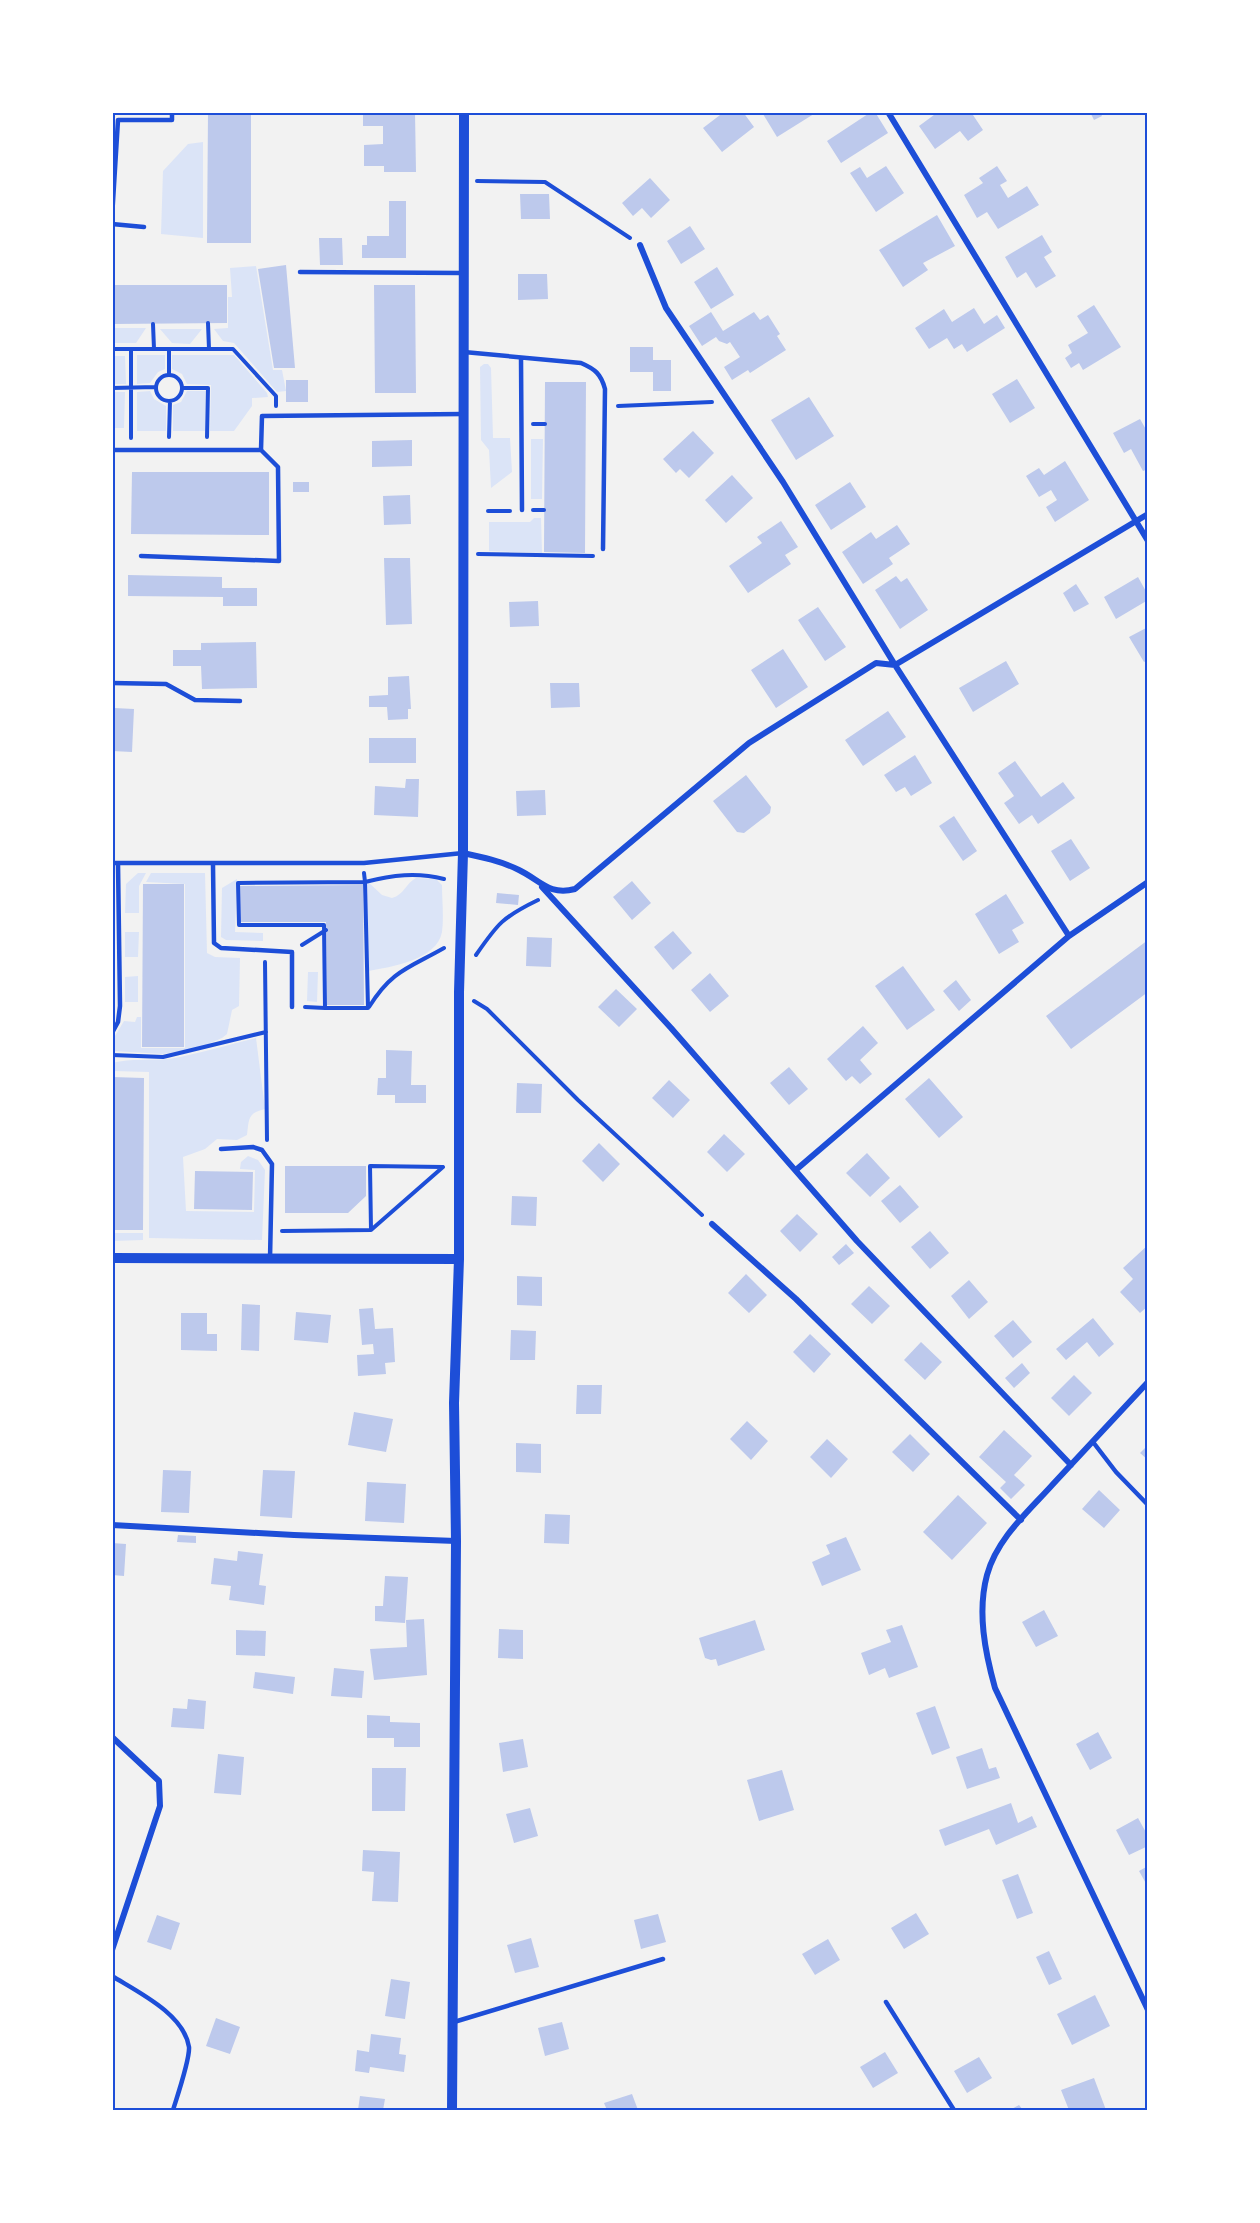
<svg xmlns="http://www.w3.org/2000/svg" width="1260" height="2223" font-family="Overpass,sans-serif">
<rect width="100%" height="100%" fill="#f2f2f2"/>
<path fill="#dbe4f7" d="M203 142V238L161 234 163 171 188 144Z
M256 266 273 370H282L286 391 277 392 234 343 223 341 214 329 228 328V297H232L230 268Z
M113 328H146L136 343H113Z
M160 329H202L190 344 172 343Z
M137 355H165V369L158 372 150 383 137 384Z
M172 355H234L267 393 268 397 252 398V406L234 431H210L211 385 187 384 182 374 172 369Z
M112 356H125L126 384H113Z
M484 364H488L491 368 493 438H510L512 472 491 488 489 450 481 440 480 367Z
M150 391 154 399 166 406V431H137V392Z
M187 391H206L205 431H173V405L181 402Z
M113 392H125L124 428H113Z
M531 439H543L542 499H531Z
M534 518H541L542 553 489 551V522H530Z
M138 873H146L139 886V913H125L126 884Z
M151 873H205L207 953 215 957 240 958 239 1006 232 1010 227 1034 222 1038 199 1048 163 1054 113 1051 112 1041 124 1021 135 1022 137 1017H141V1048H185V884L146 882Z
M416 878 436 879 442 885C442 900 444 917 442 932 437 960 391 967 368 971L367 881 382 895 392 898C404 895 406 883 416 878Z
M237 879 235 932 263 933V941L226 940 221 937 222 888Z
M125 932H139L138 957H125Z
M308 972H318L317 1002 307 1001Z
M138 976V1002H125V977Z
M256 1038 265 1109C248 1113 249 1118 247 1135L237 1140 217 1139 205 1149 183 1157 186 1211 254 1212 255 1170 240 1169 241 1162 248 1156 258 1160 265 1170 262 1240 149 1238V1072L113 1071 112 1063C132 1058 150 1061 169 1059 198 1054 227 1045 256 1038Z
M112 1233H143V1240L113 1241Z"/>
<path fill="#bdc9ec" d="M208 112H251V243H207Z
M377 112H415L416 172H384V166H364V145L383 144V126H363V115H377Z
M724 112H743L754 127 722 152 703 128Z
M766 112H817L777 137 763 114Z
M871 112H875L888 133 841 163 827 141Z
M938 112H971L983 130 968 141 960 131 935 149 919 126Z
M1090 112H1100L1102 116 1094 120Z
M886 166 904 193 876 212 850 173 860 167 867 178Z
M997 166 1007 181 1000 185 1008 198 1027 186 1039 205 998 229 987 212 977 218 964 195 983 183 979 178Z
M650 178 670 200 651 218 642 208 633 216 622 203Z
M520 194H549L550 219H521Z
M389 201H406V258H362V245H367V236H389Z
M937 215 955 246 923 263 928 270 903 287 879 250Z
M690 226 705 249 681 264 667 241Z
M1042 235 1052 252 1044 257 1056 276 1036 288 1026 272 1017 278 1005 257Z
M319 238H342L343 265H320Z
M286 265 295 368H274L258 269Z
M717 267 734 295 711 309 694 282Z
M518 274H547L548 299 518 300Z
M112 285H227V323L112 324Z
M374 285H415L416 393H375Z
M1094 305 1121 347 1083 370 1079 363 1071 368 1065 358 1072 353 1068 345 1088 333 1077 316Z
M974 308 984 324 997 315 1005 328 967 352 962 344 954 349 947 338 929 349 915 328 944 309 952 322Z
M711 312 723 331 754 312 760 320 768 315 780 334 777 336 786 350 750 373 748 370 732 380 724 367 740 357 730 342 727 344 719 341 716 337 702 346 689 326Z
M630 347H653V360H671V391H653V372H630Z
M1017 379 1035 408 1010 423 992 394Z
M286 380H308V402H286Z
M545 382H586L585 553 544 552Z
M809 397 834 436 796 460 771 420Z
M1140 419 1148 433V469L1143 471 1131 449 1124 453 1113 433Z
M693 431 714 453 689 478 680 469 676 473 663 459Z
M412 440V466L372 467V441Z
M1065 461 1089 500 1055 522 1046 507 1057 500 1051 490 1039 497 1026 476 1039 468 1044 475Z
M132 472H269V535L131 534Z
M732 475 753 498 726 523 705 500Z
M293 482H309V492H293Z
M850 482 866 507 831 530 815 505Z
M410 495 411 524 384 525 383 496Z
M781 521 798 547 785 555 791 564 748 593 729 566 762 543 757 537Z
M897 525 910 544 889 558 893 564 863 584 842 552 871 532 876 539Z
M384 558H410L412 624 386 625Z
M128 575 222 577V588H257V606H223V597L128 596Z
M896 576 901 582 907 578 928 610 900 629 875 590Z
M1138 577 1148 595V600L1116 619 1104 597Z
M1076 584 1089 604 1074 612 1063 593Z
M538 601 539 626 510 627 509 602Z
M818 607 846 647 825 661 798 620Z
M1148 627V660L1144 662 1129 637Z
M256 642 257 688 202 689 201 666H173V650H201V643Z
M783 649 808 687 776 708 751 670Z
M1006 661 1019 684 973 712 959 688Z
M409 676 411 709H408V719L388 720 387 707H369V696L388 695V677Z
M550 683H579L580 707 551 708Z
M114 708 134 709 132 752 112 751Z
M888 711 906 737 863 766 845 740Z
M369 738H416V763H369Z
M915 755 932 783 911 796 905 787 896 792 884 775Z
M1015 761 1041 797 1063 782 1075 798 1038 824 1032 815 1019 824 1004 803 1014 796 998 773Z
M746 775 771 807 770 813 744 833 737 832 713 801Z
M406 779H419L418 817 374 815 375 786 405 788Z
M545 790 546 815 517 816 516 791Z
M954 816 977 851 963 861 939 826Z
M1071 839 1090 868 1070 881 1051 851Z
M632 881 651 903 632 920 613 897Z
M143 884H184V1047H142Z
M363 885 364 1005H327L326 922H240V886Z
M497 893 519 895 518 905 496 903Z
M1006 894 1024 923 1012 930 1019 942 999 954 975 914Z
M673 931 692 953 673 970 654 947Z
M527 937 552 938 551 967 526 966Z
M1148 940V992L1071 1049 1046 1016Z
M903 966 935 1010 907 1030 875 986Z
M710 973 729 996 710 1012 691 990Z
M956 980 971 1000 959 1011 943 991Z
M616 989 637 1009 619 1027 598 1007Z
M863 1026 878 1043 860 1060 872 1074 860 1084 852 1076 846 1081 827 1059Z
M386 1050 412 1051 411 1085H426V1103H395V1095H377L378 1078H386Z
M789 1067 808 1089 789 1105 770 1083Z
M112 1077 144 1078 143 1230H112Z
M929 1078 963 1117 939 1138 905 1099Z
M669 1080 690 1100 673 1118 652 1098Z
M517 1083 542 1084 541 1113H516Z
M724 1134 745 1154 727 1172 707 1152Z
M599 1143 620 1164 603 1182 582 1161Z
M867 1153 890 1178 870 1197 846 1173Z
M285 1166H366V1196L348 1213H285Z
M195 1171 253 1172 252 1210 194 1209Z
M900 1185 919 1207 900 1223 881 1201Z
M512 1196 537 1197 536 1226 511 1225Z
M797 1214 818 1234 800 1252 780 1231Z
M930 1231 949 1253 930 1269 911 1247Z
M846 1244 854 1253 839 1265 832 1257Z
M1148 1245V1306L1140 1313 1120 1292 1133 1279 1123 1268Z
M746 1274 767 1295 749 1313 728 1293Z
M517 1276 542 1277V1306L517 1305Z
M969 1280 988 1302 969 1319 951 1296Z
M869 1286 890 1306 872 1324 851 1304Z
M242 1304 260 1305 259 1351 241 1350Z
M373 1308 375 1329 393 1328 395 1362 385 1363 386 1374 358 1376 357 1355 374 1354 373 1344 362 1345 359 1309Z
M296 1312 331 1315 328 1343 294 1340Z
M181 1313H207V1334H217V1351L181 1350Z
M1093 1318 1114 1344 1099 1357 1087 1342 1066 1360 1056 1349Z
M1013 1320 1032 1342 1013 1358 994 1336Z
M511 1330 536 1331 535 1360H510Z
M810 1334 831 1354 814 1373 793 1352Z
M921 1342 942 1362 925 1380 904 1360Z
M1022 1363 1030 1373 1014 1388 1005 1378Z
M1074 1375 1092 1393 1069 1416 1051 1398Z
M577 1385H602L601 1414H576Z
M354 1412 393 1419 386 1452 348 1445Z
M747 1421 768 1441 751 1460 730 1439Z
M1004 1430 1032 1456 1014 1475 1025 1485 1011 1499 1000 1488 1006 1482 979 1457Z
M910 1434 930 1454 913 1472 892 1452Z
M827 1439 848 1459 831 1478 810 1457Z
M516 1443 541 1444V1473L516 1472Z
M1148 1445V1460L1140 1453Z
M163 1470 191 1471 189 1513 161 1512Z
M263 1470 295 1471 292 1518 260 1516Z
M367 1482 406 1484 404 1523 365 1521Z
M1099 1490 1120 1510 1104 1528 1082 1509Z
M958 1495 987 1523 952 1560 923 1532Z
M545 1514 570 1515 569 1544 544 1543Z
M178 1535 196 1536V1543L177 1542Z
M846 1537 861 1570 822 1586 812 1562 830 1554 826 1545Z
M112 1543 126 1544 124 1576 112 1575Z
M238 1551 263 1554 259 1585 266 1586 264 1605 229 1600 231 1586 211 1584 214 1558 237 1561Z
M385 1576 408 1577 405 1623 375 1621V1606H383Z
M1044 1610 1058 1636 1036 1647 1022 1622Z
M424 1619 427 1675 374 1680 370 1649 407 1647 406 1620Z
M755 1620 765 1650 718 1666 716 1659 711 1660 705 1658 699 1638Z
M902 1625 918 1667 889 1678 885 1668 869 1675 861 1653 891 1642 886 1630Z
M499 1629 523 1630V1659L498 1658Z
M236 1630 266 1631 265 1656 236 1655Z
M334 1668 364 1671 362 1698 331 1696Z
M255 1672 295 1677 293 1694 253 1688Z
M188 1699 206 1701 204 1729 171 1727 173 1708 187 1709Z
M935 1706 950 1748 932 1755 916 1713Z
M367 1715 390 1716V1722L420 1723V1747H394V1738H367Z
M1098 1732 1112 1758 1090 1770 1076 1744Z
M523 1739 528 1767 503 1772 499 1743Z
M982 1748 989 1769 996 1767 1000 1778 967 1789 956 1757Z
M218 1754 244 1757 241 1795 214 1793Z
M372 1768H406L405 1811H372Z
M782 1770 794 1810 759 1821 747 1780Z
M1011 1803 1018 1823 1032 1816 1037 1827 996 1845 989 1829 945 1846 939 1830Z
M530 1808 538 1836 514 1843 506 1814Z
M1138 1818 1148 1836V1846L1129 1855 1116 1830Z
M363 1850 400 1852 398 1902 372 1901 374 1872 362 1871Z
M1148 1866V1887L1139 1871Z
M1018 1874 1033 1913 1017 1919 1002 1880Z
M916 1913 929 1934 904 1949 891 1928Z
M658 1914 666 1942 641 1949 634 1920Z
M157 1915 180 1923 171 1950 147 1942Z
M531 1938 539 1967 515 1973 507 1945Z
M828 1939 840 1960 815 1975 802 1954Z
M1049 1951 1062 1979 1049 1985 1036 1957Z
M391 1979 410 1982 405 2019 385 2016Z
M1095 1995 1110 2026 1072 2045 1057 2014Z
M216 2018 240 2027 230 2054 206 2046Z
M562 2022 569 2049 545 2056 538 2028Z
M371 2034 401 2038 399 2054 406 2055 404 2072 370 2067 369 2073 355 2071 357 2050 369 2052Z
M885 2052 898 2073 873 2088 860 2067Z
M979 2057 992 2078 967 2093 954 2071Z
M1094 2078 1106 2110H1069L1061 2090Z
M632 2094 638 2110H607L604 2103Z
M360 2096 385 2099 383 2110H358Z
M1019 2105 1023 2110H1010Z"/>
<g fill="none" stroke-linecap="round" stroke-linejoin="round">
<path stroke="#1d4ed8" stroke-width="4" d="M477 181 545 182 630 238
M208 323 209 349
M153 324 154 349
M112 349H233L276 396V406
M131 349V438
M169 349V374
M156 388a13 13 0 1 1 26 0a13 13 0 1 1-26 0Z
M112 388 156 387
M183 388H208L207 437
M618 406 712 402
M533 424H545
M169 437 170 401
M533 510H544
M488 511H510
M478 554 593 556
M364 873 365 882 368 1008H325L324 925H239L238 883 365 882C392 875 417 872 444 879
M302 945 326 930
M476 955C498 923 503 917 538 900
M265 962 267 1140
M474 1001 487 1009 578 1100 702 1215
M305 1007 325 1008
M369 1007C392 970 409 968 444 948
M112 1055 163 1057 266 1032
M371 1230 370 1166 443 1167
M282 1231 371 1230 443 1167"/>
<path stroke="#1d4ed8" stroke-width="4.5" d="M112 218 118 120H172V112
M112 224 144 227
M300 272 462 273
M464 352 581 363C595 369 601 374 605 389L603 549
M521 358 522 510
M112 450H261L262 416 463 414
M141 556 279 561 278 467 261 450
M112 683 166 684 195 700 240 701
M112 863H364L463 853
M213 865 214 943 221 948 292 952V1007
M112 1033 118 1022 120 1006 118 863
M221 1149 253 1147 262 1150 272 1164 270 1259
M1093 1442 1116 1472 1148 1505
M112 1976C138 1992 184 2014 189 2047 190 2059 177 2097 173 2110
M886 2002 954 2110
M454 2022 663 1959"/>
<path stroke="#1d4ed8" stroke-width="6" d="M888 112 1148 541
M640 245 666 308 783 482 895 665 1069 936
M463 853C482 857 501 861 519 870 540 880 549 896 575 889L749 743 876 663 895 665 1148 514
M542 887 671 1028 857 1241 1071 1465
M797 1169 1069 936 1148 882
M712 1224 796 1299 1021 1520
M1148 1382C1116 1416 1085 1450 1054 1483 1029 1511 997 1538 987 1575 977 1612 985 1652 995 1688L1148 2010
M112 1525 294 1535 456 1541
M112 1737 159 1781 160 1806 112 1950"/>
<path stroke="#1d4ed8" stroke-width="10" d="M112 1258 459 1259
M452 2110 456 1541 454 1403 459 1259V992L463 853 464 112"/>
</g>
<rect width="1260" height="2223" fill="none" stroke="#ffffff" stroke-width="228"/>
<rect x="114" y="114" width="1032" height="1995" fill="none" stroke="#1d4ed8" stroke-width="2"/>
</svg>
